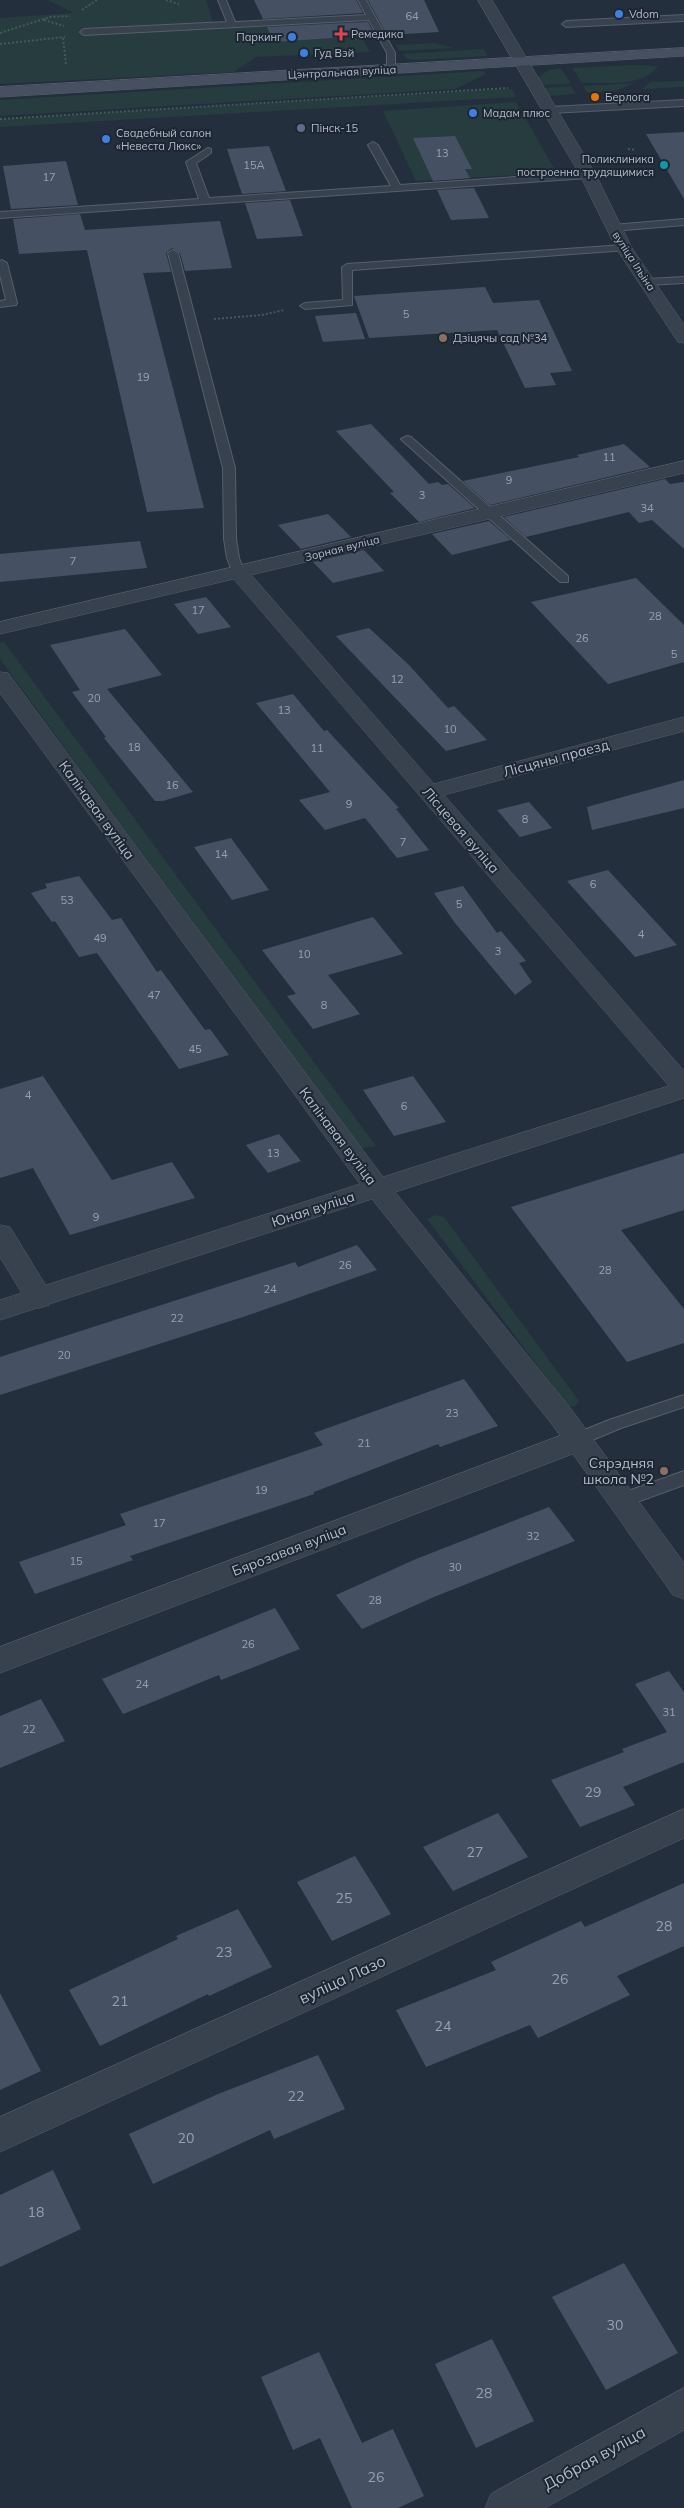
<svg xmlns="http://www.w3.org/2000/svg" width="684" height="2508" font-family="Mulish,sans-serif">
<rect width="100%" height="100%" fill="#242f3e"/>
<path fill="#263c3f" d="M48 0H206L213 23 349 15 370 52 256 57 234 72 0 84V18L73 13Z
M434 43 454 48 399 51 396 45Z
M484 49 487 56 415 60 408 59 402 54Z
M632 65 658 66C643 88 605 82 582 83L572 68Z
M561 68 571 84 540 85 538 77 549 70Z
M484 71 486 74 455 89 0 116V100Z
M684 81V87L642 89 650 82Z
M634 83 616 91 587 93 583 86Z
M571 86 576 94 547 96 543 88Z
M512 89 516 97 0 127V119Z
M516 102 554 168 549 173 416 181 383 111Z
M4 642 376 1146 358 1149 0 659V643Z
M436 1215 444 1217 579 1401 575 1406H568L427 1219Z"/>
<path fill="#455162" d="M254 0H356L363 13 263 19Z
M368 0H424L439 32 387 35Z
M368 22 375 35 274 42 267 27Z
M684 132V199L646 134Z
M455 136 472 169H465L470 178 433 181 413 138Z
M269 146 286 191 242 194 227 149Z
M66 161 78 205 11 209 3 166Z
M474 188 489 218 451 220 437 190Z
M290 200 303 236 257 239 245 203Z
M80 214 85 230 220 221 232 268 185 271 180 253 172 248 166 253 171 272 143 273 204 508 147 512 87 250 19 254 13 219Z
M485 287 493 303 539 300 572 371 550 373 556 385 525 388 497 330 369 338 354 296Z
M356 313 365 339 323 342 315 316Z
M371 424 429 484 438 482 442 485 448 484 475 508 419 522 390 493 394 492 336 431Z
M624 444 650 467 490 505 463 481 579 457 577 455Z
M665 479 670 484 684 482V549L652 520 639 523 629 512 526 537 504 517Z
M328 514 351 537 301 549 278 525Z
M489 521 511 540 452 555 432 534Z
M140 541 147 568 0 582V554Z
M364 550 384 571 333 583 313 562Z
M636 578 684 625V662L608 684 531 602Z
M206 597 231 627 198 634 174 604Z
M369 628 408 664 448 708 454 706 487 740 446 751 336 636Z
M125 629 162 675 107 689 193 792 163 801H155L104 738 106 737 72 692 80 690 50 645Z
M293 694 324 731 327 730 399 808 396 809 429 850 397 858 365 818 325 830 299 800 330 792 256 703Z
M684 780V808L592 830 587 807Z
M529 802 552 828 520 837 497 810Z
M231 838 269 890 232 900 194 847Z
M608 870 677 945 635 957 567 881Z
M79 876 112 920 121 918 157 972 161 970 205 1030 210 1029 229 1055 179 1069 97 953 79 957 55 921 52 922 31 893 47 888 45 884Z
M463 886 497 933 501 931 526 961 519 963 532 982 515 995 455 923 434 893Z
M373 917 403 954 328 975 360 1014 313 1029 287 996 296 994 262 950Z
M43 1076 112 1180 172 1162 195 1198 70 1235 33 1168 0 1178V1089Z
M413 1076 446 1122 394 1136 363 1090Z
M279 1134 301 1161 268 1173 246 1145Z
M684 1153V1210L621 1230 684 1309V1343L627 1362 511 1207Z
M357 1245 377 1270 243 1317 0 1395V1357L295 1262 298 1267Z
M464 1379 498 1426 440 1447 438 1444 314 1492V1494L130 1556 133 1560 35 1594 19 1562 126 1525 120 1514 323 1445 314 1433Z
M549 1507 575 1541 434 1597 362 1629 336 1595 416 1559Z
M275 1608 300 1649 221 1680 219 1675 123 1714 102 1679Z
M669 1671 684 1692V1762L623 1787 635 1805 580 1827 551 1780 624 1752 622 1749 667 1732 635 1684Z
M41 1699 65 1741 0 1768V1716Z
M498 1813 528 1857 453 1891 423 1847Z
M355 1856 391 1914 332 1941 297 1882Z
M684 1883V1946L617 1976 630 1995 538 2038 530 2025 426 2067 396 2010 496 1970 491 1962 581 1921 585 1927Z
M238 1909 272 1967 209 1996 208 1994 100 2046 69 1990 178 1939 176 1936Z
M0 1993 41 2071 0 2090Z
M318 2055 345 2109 274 2139 270 2130 153 2184 129 2134 218 2094Z
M53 2170 81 2229 0 2267V2195Z
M624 2263 678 2353 606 2390 552 2297Z
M492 2339 534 2421 476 2448 435 2364Z
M319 2352 362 2443 393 2429 424 2496 398 2508H352L320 2438 293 2450 261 2377Z"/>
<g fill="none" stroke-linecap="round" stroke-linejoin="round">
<g stroke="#565f6c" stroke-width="2">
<path id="service" d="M218 0H226L235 22 366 15 358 0H366L395 53V69L391 72 387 69V53L369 20 84 35 80 32 84 29 227 22Z
M684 15V21L566 27 562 24 566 21Z
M684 100V106L550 113 546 110 550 107Z
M373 142 378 145 400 185 588 172 593 175 588 178 0 218V212L199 199 186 162 208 148 211 149V153L196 163 209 198 391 186 368 145Z
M684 219V225L612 231 607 228 612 225Z
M624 245 629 248 627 250 352 270V305L305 309 300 306 305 303 343 300 342 267 347 264Z
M173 250 178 253 235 468 236 539 239 558 245 573 239 577 233 573 227 558 224 539 223 468 168 253Z
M2 260 7 263 17 303 16 305 0 307V301L6 300 0 275V261Z
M684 277V283L648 285 643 282 648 279Z
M407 436 411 437 568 576V582H560L403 441 401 439Z
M684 1395V1407L621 1428 578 1446 572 1445 569 1440 572 1435 609 1420Z
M684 1471V1485L623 1507 617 1505 614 1500 617 1495Z"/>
</g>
<g stroke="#565f6c" stroke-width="1">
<path id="minor" d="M239 567 246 569 434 784 684 717V731L444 795 684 1071V1095L675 1093 232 577 229 573 232 569Z
M0 672 8 673 183 910 187 915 183 920 175 922 167 920 0 693Z
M0 1225 10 1227 49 1291 53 1298 49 1305 39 1308 29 1305 0 1257Z
M578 1429 588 1432 593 1440 588 1448 0 1673V1647Z
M684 1809V1838L0 2152V2117Z
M684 2388V2430L545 2508H485L491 2494Z"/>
</g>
<g stroke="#565f6c" stroke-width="1">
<path id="tertiary" d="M478 0H492L596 175 632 248 684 325V343L678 342 616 248 580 175Z
M684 461V473L0 634V622Z
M175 908 183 910 383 1177 684 1081V1098L395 1192 571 1409 684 1563V1599L673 1595 551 1423 372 1199 0 1320V1300L360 1184 163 915 167 910Z"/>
</g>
<g stroke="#565f6c" stroke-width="1">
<path id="secondary" d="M684 48V56L0 97V87Z"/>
</g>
<path stroke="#44595c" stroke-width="2" stroke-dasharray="2 2" stroke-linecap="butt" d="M166 0 179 4
M82 10 97 0
M44 20 64 26
M0 33 50 17 70 16
M63 38 66 64
M0 44 65 37
M0 119 508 88
M628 149 635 150
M618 177 648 175
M214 319 262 315 284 310"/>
<use href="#service" fill="#38414e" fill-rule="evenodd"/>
<use href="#minor" fill="#38414e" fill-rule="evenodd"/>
<use href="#tertiary" fill="#38414e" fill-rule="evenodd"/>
<use href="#secondary" fill="#465061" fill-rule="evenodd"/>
</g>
<g fill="#3f7fe0" stroke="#1d2633" stroke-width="2">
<circle cx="619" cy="14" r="5"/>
<circle cx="292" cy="37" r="5"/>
<circle cx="304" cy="53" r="5"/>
<circle cx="473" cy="113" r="5"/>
<circle cx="106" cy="139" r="5"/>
</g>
<path fill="#e0444e" stroke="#1d2633" stroke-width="2" d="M338.5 26.5h5v5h5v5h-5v5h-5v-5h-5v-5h5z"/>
<circle fill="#e8710a" stroke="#1d2633" stroke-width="2" cx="595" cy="97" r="5"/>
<circle fill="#5c6f8a" stroke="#1d2633" stroke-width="2" cx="301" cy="128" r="5"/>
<circle fill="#0f9aa8" stroke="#1d2633" stroke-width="2" cx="664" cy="165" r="5"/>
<g fill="#8d6e63" stroke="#1d2633" stroke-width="2">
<circle cx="443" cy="338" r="5"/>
<circle cx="664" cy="1471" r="5"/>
</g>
<g text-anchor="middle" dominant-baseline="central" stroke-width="4" stroke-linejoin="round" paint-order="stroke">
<g font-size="11" fill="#b4bcc9" stroke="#1d2633" text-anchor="start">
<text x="629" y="14">Vdom</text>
<text x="351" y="34">Ремедика</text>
<text x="282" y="37" text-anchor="end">Паркинг</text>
<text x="314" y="53">Гуд Вэй</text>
<text x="605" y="97">Берлога</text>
<text x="483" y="113">Мадам плюс</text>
<text x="311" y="128">Пінск-15</text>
<text x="116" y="133">Свадебный салон<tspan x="116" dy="13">«Невеста Люкс»</tspan></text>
<text x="654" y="159" text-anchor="end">Поликлиника<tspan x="654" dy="13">построенна трудящимися</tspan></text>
<text x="453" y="338">Дзіцячы сад №34</text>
</g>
<g font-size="11" fill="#98a1af">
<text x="412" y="16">64</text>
<text x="442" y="153">13</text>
<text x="254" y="165">15А</text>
<text x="49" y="177">17</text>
<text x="406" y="314">5</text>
<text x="143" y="377">19</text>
<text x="609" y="457">11</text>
<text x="509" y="480">9</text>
<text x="422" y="495">3</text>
<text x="647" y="508">34</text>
<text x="73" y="561">7</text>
<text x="198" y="610">17</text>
<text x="655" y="616">28</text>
<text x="582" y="638">26</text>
<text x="674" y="654">5</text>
<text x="397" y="679">12</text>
<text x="94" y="698">20</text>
<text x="284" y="710">13</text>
<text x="450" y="729">10</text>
<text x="134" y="747">18</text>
<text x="317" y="748">11</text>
<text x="172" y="785">16</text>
<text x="349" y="804">9</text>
<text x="525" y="819">8</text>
<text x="403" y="842">7</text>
<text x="221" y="854">14</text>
<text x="593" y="884">6</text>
<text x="67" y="900">53</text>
<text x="459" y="904">5</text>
<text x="641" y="934">4</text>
<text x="100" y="938">49</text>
<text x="498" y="951">3</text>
<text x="304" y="954">10</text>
<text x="154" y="995">47</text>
<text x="324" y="1005">8</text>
<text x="195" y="1049">45</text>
<text x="28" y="1095">4</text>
<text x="404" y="1106">6</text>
<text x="273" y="1153">13</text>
<text x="96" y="1217">9</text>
<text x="345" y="1265">26</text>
<text x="605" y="1270">28</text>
<text x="270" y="1289">24</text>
<text x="177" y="1318">22</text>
<text x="64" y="1355">20</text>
<text x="452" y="1413">23</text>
<text x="364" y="1443">21</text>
<text x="261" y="1490">19</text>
<text x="159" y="1523">17</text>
<text x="533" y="1536">32</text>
<text x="76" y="1561">15</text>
<text x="455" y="1567">30</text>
<text x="375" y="1600">28</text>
<text x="248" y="1644">26</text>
<text x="142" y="1684">24</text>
<text x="669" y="1712">31</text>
<text x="29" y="1729">22</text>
</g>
<g font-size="11" fill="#b4bcc9" stroke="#1d2633">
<text transform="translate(342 72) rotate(-3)">Цэнтральная вуліца</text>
<text transform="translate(634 261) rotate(57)">вуліца Ільіна</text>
<text transform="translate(342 548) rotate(-14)">Зорная вуліца</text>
</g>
<g font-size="14" fill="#b4bcc9" stroke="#1d2633">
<text transform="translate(556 758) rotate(-15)">Лісцяны праезд</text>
<text transform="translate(97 810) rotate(54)">Калінавая вуліца</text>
<text transform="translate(461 830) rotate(49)">Лісцевая вуліца</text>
<text transform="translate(338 1136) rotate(53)">Калінавая вуліца</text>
<text transform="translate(313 1209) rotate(-18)">Юная вуліца</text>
<text transform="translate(289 1550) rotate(-21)">Бярозавая вуліца</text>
</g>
<g font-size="14" fill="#b4bcc9" stroke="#1d2633" text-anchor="end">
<text x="654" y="1463">Сярэдняя<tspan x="654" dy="16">школа №2</tspan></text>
</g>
<g font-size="14" fill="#98a1af">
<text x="593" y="1792">29</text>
<text x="475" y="1852">27</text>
<text x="344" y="1898">25</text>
<text x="664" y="1926">28</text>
<text x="224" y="1952">23</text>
<text x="560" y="1979">26</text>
<text x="120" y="2001">21</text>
<text x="443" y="2026">24</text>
<text x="296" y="2096">22</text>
<text x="186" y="2138">20</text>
<text x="36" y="2212">18</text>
<text x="615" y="2325">30</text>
<text x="484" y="2393">28</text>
<text x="376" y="2477">26</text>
</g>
<g font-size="16" fill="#b4bcc9" stroke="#1d2633">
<text transform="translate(342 1979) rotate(-25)">вуліца Лазо</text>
<text transform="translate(594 2458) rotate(-29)">Добрая вуліца</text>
</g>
</g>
</svg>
